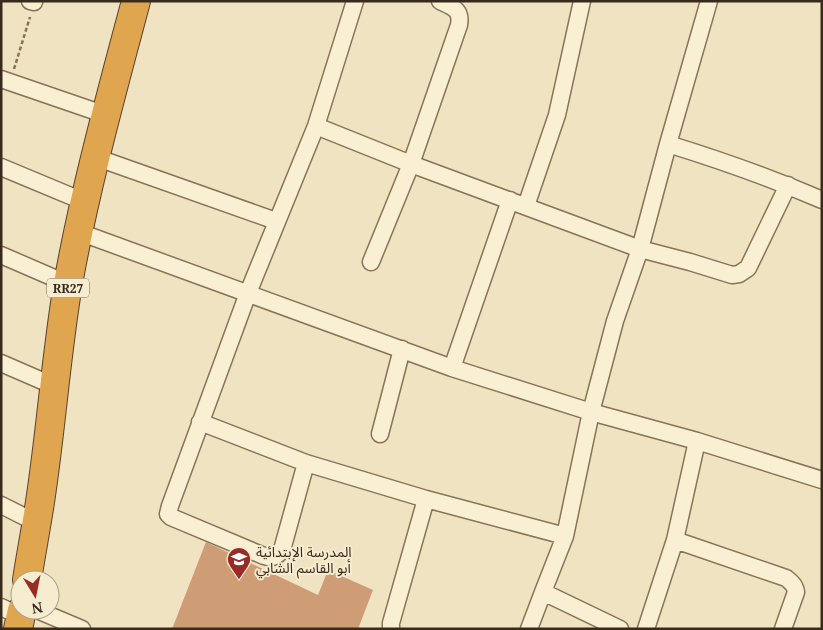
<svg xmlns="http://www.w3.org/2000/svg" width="823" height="630" font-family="'Noto Serif','Noto Sans Arabic',serif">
<rect width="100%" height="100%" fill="#efe3c1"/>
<path fill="#ce9d76" d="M206 542 318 595 328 570 373 590 358 629H172Z"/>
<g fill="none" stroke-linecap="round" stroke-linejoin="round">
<g stroke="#887358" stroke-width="19">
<path id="street" d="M30 1 34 2
M1 79 106 115
M316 126 411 164 640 249 690 262 732 275 739 274 748 268 788 185
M668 144C720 160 771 178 822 200
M95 157 276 221
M1 167 85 202
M526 206 557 115 582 1
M79 232 452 368 591 412 697 441 822 480
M1 255 68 284
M371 262 411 164 459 25C462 9 452 7 440 1
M1 363 54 386
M452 368 510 200
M200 422 306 463 426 499 565 536
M380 434 402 349
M306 463 282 550C277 556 273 559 264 556L171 517 168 514 170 506 248 293 316 126 355 1
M1 505 37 523
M675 540 786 578C791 582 795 585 796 592L783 629
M543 592 620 629
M1 607 20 616
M37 610 82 629
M391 629V623L426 499
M529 629 543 592 565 536 591 412 615 321 640 249 668 144 709 1
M646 629 675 540 697 441"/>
</g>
<g stroke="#56412d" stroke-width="30">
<path id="highway" d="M27 580C31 554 36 528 40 502 51 430 56 356 68 284 85 189 111 95 136 1
M18 629 22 610"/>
</g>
<path stroke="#887358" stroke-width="2.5" stroke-dasharray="4 2.5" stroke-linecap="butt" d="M14 69 30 17"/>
<use href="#street" stroke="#f9f0d4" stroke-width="16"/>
<use href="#highway" stroke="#e0a64f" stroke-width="28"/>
</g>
<defs>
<g id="school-pin" transform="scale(1.25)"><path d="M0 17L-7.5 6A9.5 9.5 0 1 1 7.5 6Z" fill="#982a27" stroke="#f6ecd0"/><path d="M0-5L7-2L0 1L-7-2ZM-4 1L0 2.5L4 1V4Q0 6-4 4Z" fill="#fff"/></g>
</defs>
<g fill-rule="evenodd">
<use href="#school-pin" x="239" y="559"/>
</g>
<g text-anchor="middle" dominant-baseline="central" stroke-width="4" stroke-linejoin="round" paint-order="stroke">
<rect fill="#f6ecd0" stroke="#716553" stroke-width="1" x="47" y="278.5" width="42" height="19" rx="4"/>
<g font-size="12" font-weight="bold" fill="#382b1d">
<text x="68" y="288">RR27</text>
</g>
<g font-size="14" fill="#382b1d" stroke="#f6ecd0" text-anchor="start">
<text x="256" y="551">المدرسة الإبتدائية<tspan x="256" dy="16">أبو القاسم الشابي</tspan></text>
</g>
</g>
<rect width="823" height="630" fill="none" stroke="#382b1d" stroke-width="5"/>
<g transform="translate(35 595) rotate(170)"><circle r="24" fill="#f6ecd0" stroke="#aa9f88"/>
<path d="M0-4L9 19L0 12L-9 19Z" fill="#982a27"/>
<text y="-8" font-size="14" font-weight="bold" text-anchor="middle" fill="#382b1d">N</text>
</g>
</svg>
